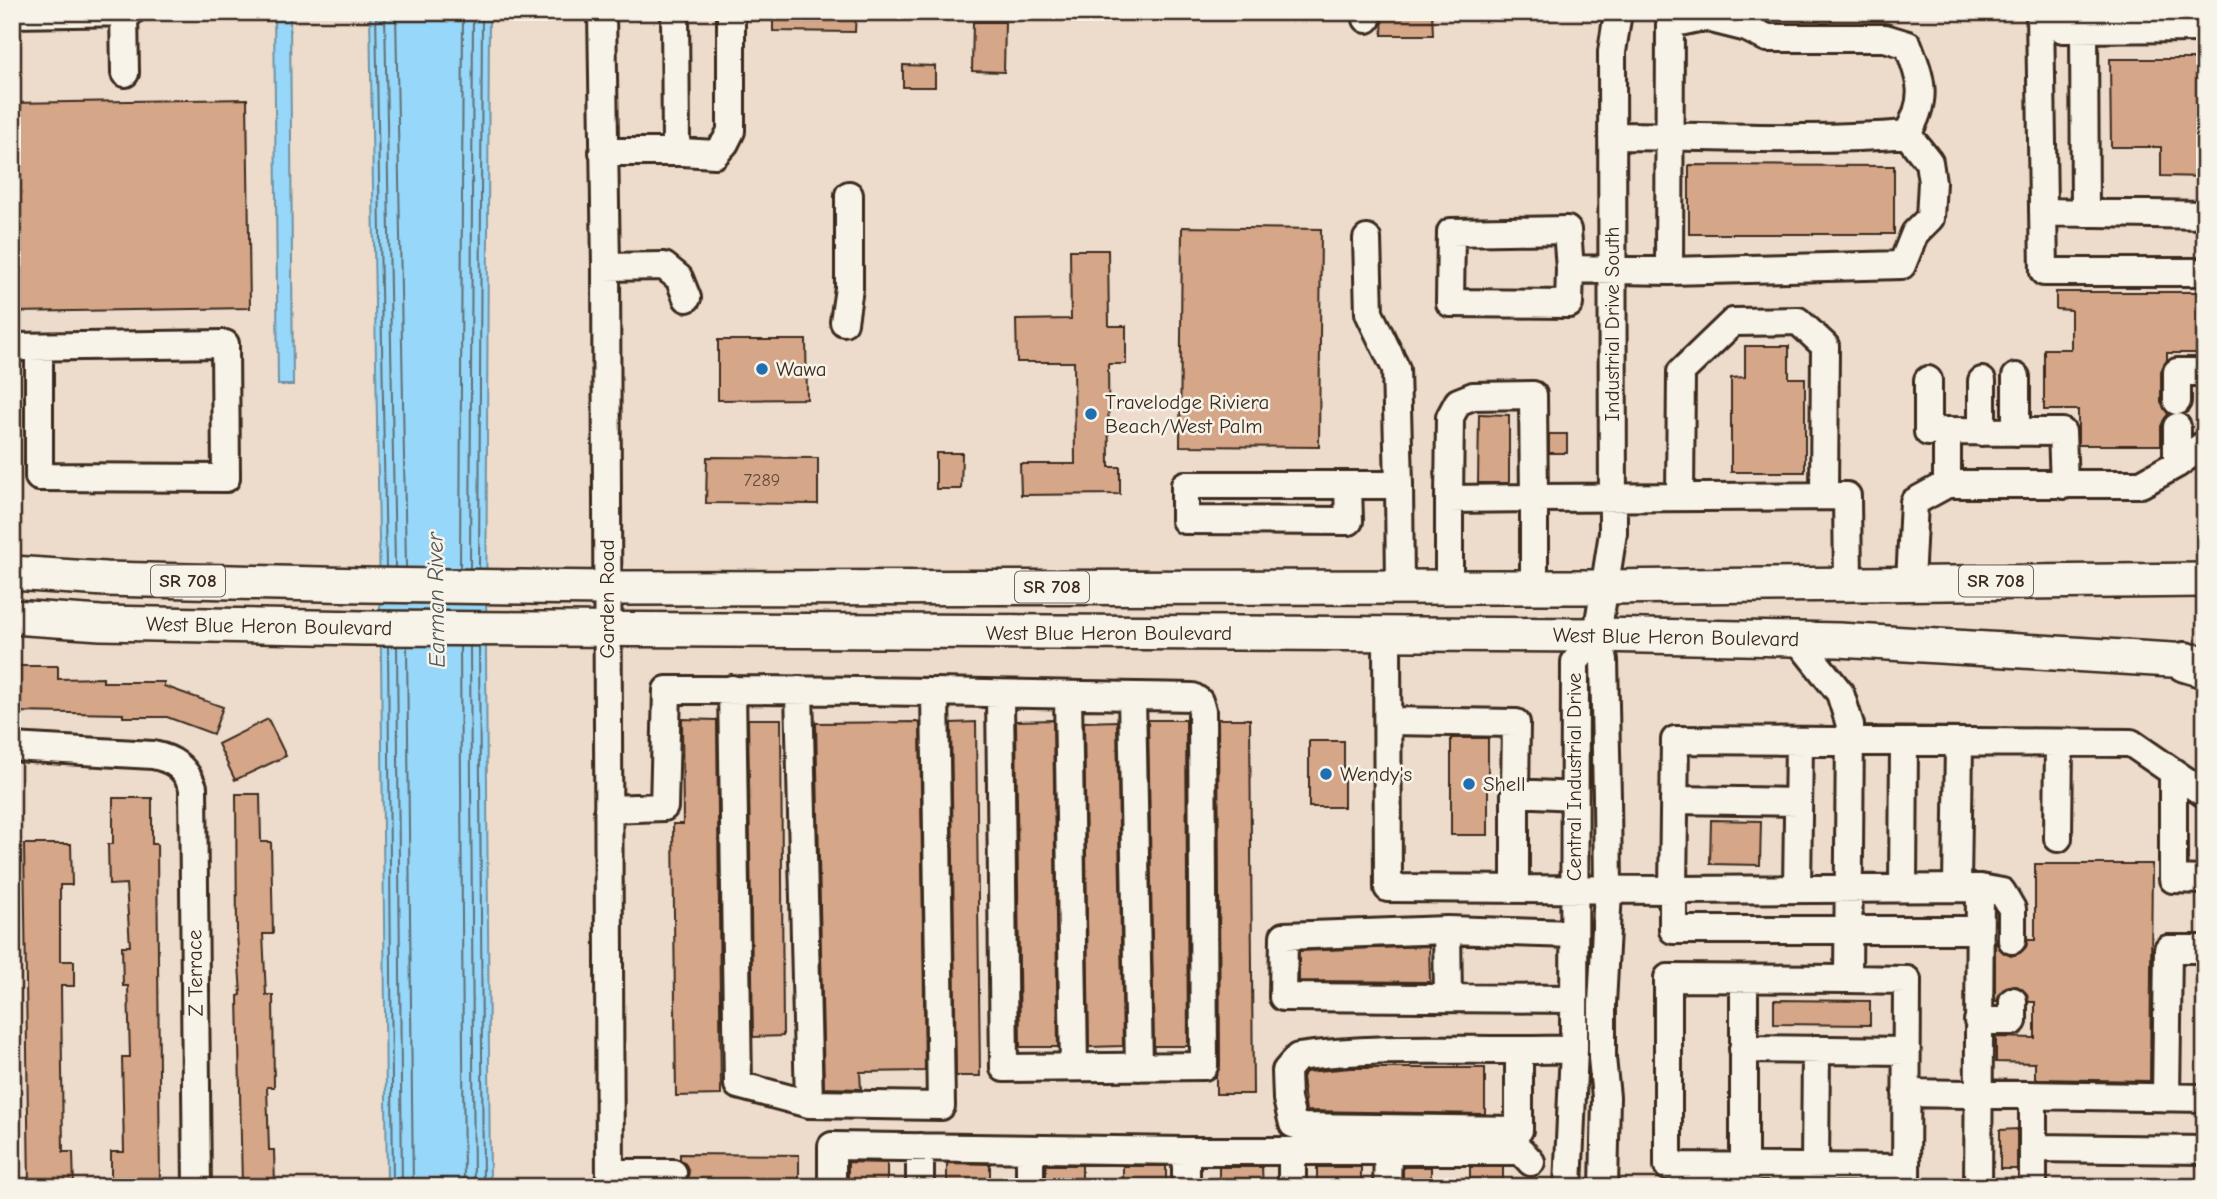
<svg xmlns="http://www.w3.org/2000/svg" width="2217" height="1199" font-family="'Comic Neue',sans-serif">
<rect width="100%" height="100%" fill="#eddccc"/>
<filter id="ink" filterUnits="userSpaceOnUse"><feTurbulence type="fractalNoise" baseFrequency=".0143" numOctaves="2"/><feDisplacementMap in="SourceGraphic" scale="14" xChannelSelector="R" yChannelSelector="G"/><feConvolveMatrix kernelMatrix="1 2 1 2 8 2 1 2 1" color-interpolation-filters="sRGB"/></filter>
<g filter="url(#ink)">
<path fill="#97d7f9" stroke="#7292a1" stroke-width="2" d="M274 12H290L293 385H278Z
M370 12H489L486 656 490 1187H387L381 656Z"/>
<g fill="none" stroke-linecap="round" stroke-linejoin="round">
<path stroke="#606f76" stroke-width="2" d="M376 12 386 567
M385 12 395 567
M396 12 406 567
M460 568 463 12
M470 568 473 12
M479 568 482 12
M388 647 393 1187
M397 647 402 1187
M407 647 413 1187
M460 647 464 1187
M470 647 474 1187
M479 647 483 1187"/>
</g>
<path fill="#d6a689" stroke="#3b2a1e" stroke-width="2" d="M773 12H856L855 32 773 31Z
M1383 12H1432L1433 35H1382Z
M973 22H1005L1004 72 972 71Z
M2110 59H2205V177L2161 176V147H2111Z
M903 65 935 66V87H903Z
M247 99 250 308 15 312 12 103Z
M1689 165 1894 166V234H1689Z
M1182 227 1321 229 1319 447 1180 446Z
M1070 250H1108L1109 326H1126V364H1108L1109 467H1120V494L1021 495 1020 464H1075L1074 362H1017L1016 320 1071 319Z
M2056 292H2202V353H2167V360L2161 371V402L2168 414 2161 426V445H2078V410H2044V349H2071V310L2056 309Z
M718 340H806L807 399 718 400Z
M1745 346H1789V378H1805V472H1731V378L1745 377Z
M1479 414 1509 415V483H1478Z
M1549 434H1567V453H1549Z
M936 453H962L961 489H936Z
M707 457 818 458V504L706 503Z
M18 666H58V679L103 678V682H164V686L223 707 213 734 167 717H123V714L17 712Z
M268 719 286 756 235 780 218 744Z
M682 719 717 720 721 1095 676 1096 673 824H683Z
M748 719H781L783 1036 753 1037Z
M1218 719H1250L1253 1094H1216V1076L1220 1066Z
M1053 720 1058 1047H1020L1016 721Z
M1148 720H1186L1188 1046H1154Z
M1117 721 1123 1046 1089 1047 1084 722Z
M916 722 920 723 925 1071 860 1072 861 1089 824 1088 816 723Z
M976 722 980 1076H956L951 723Z
M1451 738H1488V835H1451Z
M1309 741H1344V807H1309Z
M236 794H260L261 842H271L273 934H263L266 995H273L274 1087H267L269 1150H274L275 1185 242 1186 238 996 241 995 237 934Z
M113 798H152V844H157L160 1187H111V1152H124L122 1057H130L128 986H123L122 946H130L126 884 109 885 108 844H113Z
M1711 820 1761 821 1760 865 1710 864Z
M24 844H71L72 885H60V961H74V986H61L63 1152H73L74 1187H29Z
M2035 864H2152L2150 1081 2035 1079V1063L1996 1062V1037L2035 1038V1002H2029L2027 994 2021 988 2014 985 2006 987 2000 993 1997 1001H1995V940L1999 948 2004 953 2011 956 2020 953 2026 947 2028 940H2035Z
M1429 946 1430 982 1299 981V951Z
M1774 1000 1870 1001V1025L1774 1024Z
M1351 1068H1485V1114L1306 1111 1302 1077 1306 1072Z
M2017 1129V1169H2000V1130Z
M680 1154 799 1155V1187H681L687 1180 689 1172 686 1165 680 1159Z
M848 1162 887 1163V1187H848Z
M947 1163 990 1164V1187H947Z
M1046 1165H1082V1187H1046Z
M1123 1166H1166V1187H1123Z
M1219 1167H1262L1263 1187H1219Z
M1317 1167H1361V1187H1317Z
M1403 1167H1431V1187H1403Z
M1470 1167H1503V1187H1470Z"/>
<g fill="none" stroke-linecap="round" stroke-linejoin="round">
<g stroke="#3b2a1e" stroke-width="32">
<path id="minor" d="M124 12 125 73
M602 12 606 267 610 1187
M675 12 676 145 682 152 715 154 725 143 731 131V12
M2040 12 2044 272H2205
M2046 12 2063 29 2205 28
M12 14 131 12
M1367 19V12
M2084 29 2085 213
M603 152H682
M2043 212 2205 215
M1567 230 1570 269 1569 304 1450 303 1451 232Z
M1367 239 1369 313 1396 369 1399 485
M606 267 664 266 679 278 687 298
M1570 269 1669 271 1670 24 1703 17 1747 28 1767 38H1885L1908 45C1922 81 1928 99 1907 134 1809 142 1710 136 1612 136
M1669 271 1902 265 1915 233 1930 218 1932 182 1929 162 1907 134
M844 322 849 288V195
M12 347 225 344 226 478 39 477V347
M1928 380V432L1947 431
M2177 401V372H2205
M1982 432V381
M2016 432V377
M2177 464V427
M1947 484V431L2062 432 2064 485
M1348 486 1349 521 1185 520V485H1399L1400 587
M1680 497 1681 372 1733 322 1798 321 1825 346 1824 496
M1449 499 1450 417 1458 402 1473 396 1533 395 1534 498 1449 499V587
M1910 582 1914 502 1947 484H2141L2177 464 2205 444
M1534 586V498L1847 496 1848 583
M1387 635 1388 888 1673 890 1675 740 2131 743 2205 794
M1797 639 1840 693 1850 725 1848 979 1907 980 1906 1187
M732 689 738 1085 809 1104 941 1106 935 692
M799 690 809 1104
M1068 695 1074 1067
M1132 696 1139 1067
M1388 721 1516 723 1515 793 1574 796
M12 747 153 755C174 759 185 768 193 787L197 1187
M2173 772V879L2205 880
M1674 800 1798 802
M608 809 664 807 667 690C842 689 1017 694 1193 697L1199 701 1202 710 1204 1066 1004 1068 1000 694
M2058 838 2059 743
M1957 887 1959 743
M1515 888V793
M1797 888 1799 743
M1903 888 1904 743
M1980 888 2002 892 2012 909V940
M1447 930 1448 997
M1574 934 1447 930 1284 936 1283 997 1574 999
M1848 979 1668 978V1166L1905 1168
M1978 1021H2013V1001
M1743 1049 1906 1051
M1519 1051V1130L1303 1127 1293 1124 1287 1099 1286 1071 1298 1057C1389 1044 1482 1053 1574 1049
M1906 1093 2205 1098
M2033 1096V1148L2205 1150
M2166 1098 2168 949H2205
M920 1147V1187
M1030 1149V1187
M1744 1168V979
M1815 1168 1816 1049
M610 1173H673
M832 1187V1146L1186 1151H1521L1531 1162
M1186 1187V1151
M1292 1187V1152
M1387 1187 1388 1152
M1568 1187 1574 1049 1575 662 1597 635
M1604 1187 1606 1097 1602 1058V1004L1608 891 1607 797 1604 660 1597 635 1613 533 1612 52 1618 12
M1978 1187 1980 888 1673 890V930H1979
M2033 1187V1148"/>
</g>
<g stroke="#3b2a1e" stroke-width="38">
<path id="major" d="M12 573 105 579 364 585 607 588 1605 587 2205 580
M12 617 101 623 364 628 1597 635 1839 640 2205 662"/>
</g>
<g stroke="#3b2a1e" stroke-width="44">
<path id="highway" d="M2185 662 2205 668"/>
</g>
<use href="#minor" stroke="#f7f3e8" stroke-width="26"/>
<use href="#major" stroke="#f7f3e8" stroke-width="33"/>
<use href="#highway" stroke="#f7f3e8" stroke-width="38"/>
</g>
</g>
<g fill="#1f6fb2" stroke="#f7f3e8" stroke-width="2.5">
<circle cx="762" cy="369" r="7"/>
<circle cx="1091" cy="414" r="7"/>
<circle cx="1326" cy="774" r="7"/>
<circle cx="1469" cy="784" r="7"/>
</g>
<g text-anchor="middle" dominant-baseline="central" stroke-width="5" stroke-linejoin="round" paint-order="stroke">
<g font-size="18" fill="#624939">
<text x="762" y="480">7289</text>
</g>
<g fill="#f7f3e8" stroke="#73665b" stroke-width="2">
<rect x="151" y="565.5" width="74" height="31" rx="5"/>
<rect x="1959" y="565.5" width="74" height="31" rx="5"/>
<rect x="1015" y="571.5" width="74" height="31" rx="5"/>
</g>
<g font-size="19" font-weight="bold" fill="#3b2a1e">
<text x="188" y="581">SR 708</text>
<text x="1996" y="581">SR 708</text>
<text x="1052" y="587">SR 708</text>
</g>
<g font-size="21" fill="#3b2a1e" stroke="#f7f3e8">
<text transform="translate(1612 324) rotate(-90)">Industrial Drive South</text>
<text transform="translate(607 599) rotate(-90)">Garden Road</text>
<text transform="translate(269 626) rotate(1)">West Blue Heron Boulevard</text>
<text x="1109" y="633">West Blue Heron Boulevard</text>
<text transform="translate(1676 637) rotate(1)">West Blue Heron Boulevard</text>
<text transform="translate(1574 777) rotate(-90)">Central Industrial Drive</text>
<text transform="translate(195 973) rotate(-91)">Z Terrace</text>
</g>
<g font-size="21" fill="#3b2a1e" stroke="#f7f3e8" text-anchor="start">
<text x="776" y="369">Wawa</text>
<text x="1105" y="402">Travelodge Riviera<tspan x="1105" dy="24">Beach/West Palm</tspan></text>
<text x="1340" y="774">Wendy's</text>
<text x="1483" y="784">Shell</text>
</g>
<g font-size="23" font-style="italic" fill="#525555" stroke="#f7f3e8">
<text transform="translate(436 600) rotate(-91)">Earman River</text>
</g>
</g>
<rect width="2217" height="1199" fill="none" stroke="#f7f3e8" stroke-width="42"/>
<rect x="21" y="21" width="2175" height="1157" fill="none" stroke="#3b2a1e" stroke-width="2.5" filter="url(#ink)"/>
</svg>
